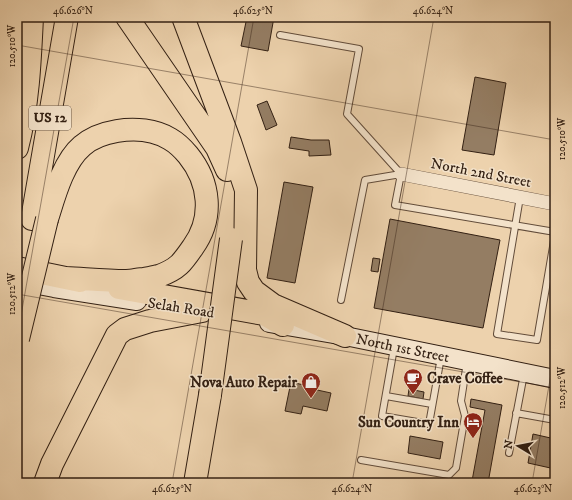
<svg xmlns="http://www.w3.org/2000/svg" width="572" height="500" font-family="'IM FELL DW Pica',serif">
<rect width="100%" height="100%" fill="#edd2ad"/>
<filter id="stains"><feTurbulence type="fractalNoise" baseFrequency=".005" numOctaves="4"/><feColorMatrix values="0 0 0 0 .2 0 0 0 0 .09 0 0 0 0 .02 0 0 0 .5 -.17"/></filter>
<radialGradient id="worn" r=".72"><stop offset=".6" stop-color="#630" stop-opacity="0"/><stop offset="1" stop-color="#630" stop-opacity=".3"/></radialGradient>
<path fill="#947d63" stroke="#332013" d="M247 17H274L268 51 241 46Z
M475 77 506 83 494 155 462 150Z
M267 101 277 125 266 130 257 105Z
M291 137 311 140H329L331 155 309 156V151L289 148Z
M284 182 313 187 295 283 267 278Z
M390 219 500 240 483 328 374 308Z
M373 258 380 259 378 272 371 271Z
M291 382 308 386V388L331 393 327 411 303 406 301 414 285 411Z
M409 389 424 392 423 399 408 396Z
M471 399 502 405 488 483H475V482L472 481 485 410 470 407Z
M533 434 555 439V469L528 463Z
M410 436 443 442 440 459 408 453Z"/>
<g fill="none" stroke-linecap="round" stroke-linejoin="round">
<g stroke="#624c3a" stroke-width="8">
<path id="service" d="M280 35 359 49 347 114 401 174 365 180 341 300
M401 174 395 205 555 232
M520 197 497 334 537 340 555 235
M394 348 382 416 429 424 441 357
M386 396 432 404
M516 413 555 420
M509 453 524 374
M361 460 449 475 456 468 465 416 461 401 467 362"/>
</g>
<g stroke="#624c3a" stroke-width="14">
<path id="minor" d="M401 174 555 204"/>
</g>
<g stroke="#332013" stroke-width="20">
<g id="secondary">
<path d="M17 281 54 288 137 301"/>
<path id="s1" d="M269 323 345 336 555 379"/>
</g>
</g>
<g stroke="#332013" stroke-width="24">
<path id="motorway" d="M127 17 217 148 227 170
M183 17 230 142 246 190 245 270 248 282 254 291 273 305 345 336
M17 148C28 106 30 60 32 17
M32 219 67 17
M47 219C54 197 63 162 82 146 91 138 105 133 117 131 135 128 155 130 170 139 177 143 183 149 188 155 210 182 214 218 193 247 182 263 178 269 159 276 155 277 149 278 144 279 139 279 132 281 126 281 106 281 86 279 66 278
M17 268 80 281
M119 288 264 314 283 325
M45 483 52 464 117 335 125 329 150 321 202 311
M195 483 210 395"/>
</g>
<use href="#service" stroke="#f3e2ca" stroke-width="6"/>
<use href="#minor" stroke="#f3e2ca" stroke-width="13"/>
<use href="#secondary" stroke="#f3e2ca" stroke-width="18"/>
<use href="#motorway" stroke="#edd2ad" stroke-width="22"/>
<g stroke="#332013" stroke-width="24" stroke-linecap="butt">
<path id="motorway-bridge" d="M18 339 47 219
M210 395 231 239"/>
</g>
<use href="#motorway-bridge" stroke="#edd2ad" stroke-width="22"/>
</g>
<path fill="none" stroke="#332013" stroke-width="1" stroke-opacity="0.45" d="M17 45 555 140M17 294 555 388M17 338 74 17M172 483 254 17M352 483 434 17M532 483 555 351"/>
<defs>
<g id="cafe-pin" transform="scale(1)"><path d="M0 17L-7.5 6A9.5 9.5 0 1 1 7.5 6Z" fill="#8f2418" stroke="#f3e2ca"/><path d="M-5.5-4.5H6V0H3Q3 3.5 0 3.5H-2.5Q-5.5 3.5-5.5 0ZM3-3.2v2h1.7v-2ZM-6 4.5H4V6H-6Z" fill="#fff"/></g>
<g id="shop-pin" transform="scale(1)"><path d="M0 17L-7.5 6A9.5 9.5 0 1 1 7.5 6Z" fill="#8f2418" stroke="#f3e2ca"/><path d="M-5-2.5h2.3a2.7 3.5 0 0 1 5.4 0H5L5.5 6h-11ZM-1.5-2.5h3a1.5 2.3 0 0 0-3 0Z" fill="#fff"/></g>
<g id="hotel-pin" transform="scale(1)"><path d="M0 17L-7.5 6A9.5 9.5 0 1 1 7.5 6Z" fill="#8f2418" stroke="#f3e2ca"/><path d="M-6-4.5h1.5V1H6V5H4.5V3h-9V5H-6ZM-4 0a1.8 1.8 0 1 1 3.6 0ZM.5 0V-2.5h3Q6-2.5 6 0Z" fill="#fff"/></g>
</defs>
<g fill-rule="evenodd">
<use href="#cafe-pin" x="413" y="378"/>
<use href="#shop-pin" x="311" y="382"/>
<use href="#hotel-pin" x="473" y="422"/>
</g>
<g text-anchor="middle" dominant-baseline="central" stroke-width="3" stroke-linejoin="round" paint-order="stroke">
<rect fill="#f3e2ca" stroke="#6d5a4a" stroke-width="1" x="29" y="106" width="42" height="24" rx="3"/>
<g font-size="14" font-weight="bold" fill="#332013">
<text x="50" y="118">US 12</text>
</g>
<g font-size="15" fill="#332013" stroke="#f3e2ca">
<text transform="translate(481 173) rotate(11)">North 2nd Street</text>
<text transform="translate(181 308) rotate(9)">Selah Road</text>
<text stroke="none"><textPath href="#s1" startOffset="136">North 1st Street</textPath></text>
</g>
<g font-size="15" font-weight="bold" fill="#332013" stroke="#f3e2ca" text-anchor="end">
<text x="427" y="378" text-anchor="start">Crave Coffee</text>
<text x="297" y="382">Nova Auto Repair</text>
<text x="459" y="422">Sun Country Inn</text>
</g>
</g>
<rect width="572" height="500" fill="none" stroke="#edd2ad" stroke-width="44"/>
<g transform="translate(518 446) rotate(280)" stroke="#f3e2ca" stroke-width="3" paint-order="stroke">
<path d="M0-3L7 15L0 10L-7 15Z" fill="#332013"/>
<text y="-6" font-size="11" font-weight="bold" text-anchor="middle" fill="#332013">N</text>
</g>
<rect x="22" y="22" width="528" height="456" fill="none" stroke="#332013" stroke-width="1.5"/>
<g font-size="10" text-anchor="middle" fill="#332013">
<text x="73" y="14">46.626°N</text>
<text x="253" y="14">46.625°N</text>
<text x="433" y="14">46.624°N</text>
<text transform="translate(11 46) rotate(-90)" y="4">120.510°W</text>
<text transform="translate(561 139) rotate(-90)" y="4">120.510°W</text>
<text transform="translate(11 294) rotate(-90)" y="4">120.512°W</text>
<text transform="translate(561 388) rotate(-90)" y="4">120.512°W</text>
<text x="172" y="492">46.625°N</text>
<text x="352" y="492">46.624°N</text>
<text x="533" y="492">46.623°N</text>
</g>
<rect width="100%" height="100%" filter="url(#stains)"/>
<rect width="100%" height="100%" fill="url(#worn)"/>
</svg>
